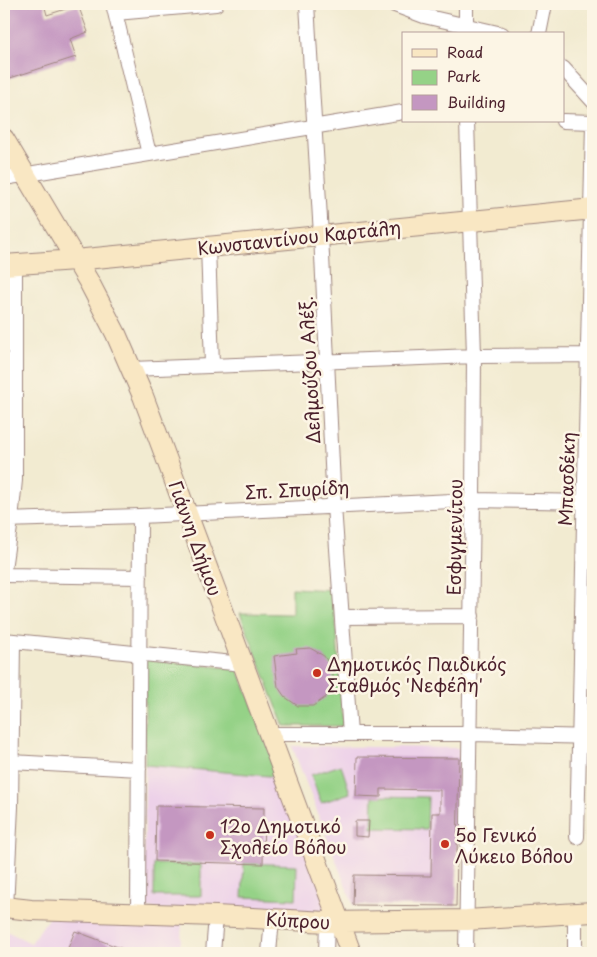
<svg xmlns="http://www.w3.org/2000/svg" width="597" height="957" font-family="'Playpen Sans',sans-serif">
<rect width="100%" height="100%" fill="#fcf5e5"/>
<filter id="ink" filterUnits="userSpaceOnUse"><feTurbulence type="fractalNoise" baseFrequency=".02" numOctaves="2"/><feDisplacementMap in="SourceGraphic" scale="10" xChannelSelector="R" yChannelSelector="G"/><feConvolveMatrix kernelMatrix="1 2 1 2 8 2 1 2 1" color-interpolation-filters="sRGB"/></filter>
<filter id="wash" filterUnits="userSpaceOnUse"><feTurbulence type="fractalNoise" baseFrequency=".0096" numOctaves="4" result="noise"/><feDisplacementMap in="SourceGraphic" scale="20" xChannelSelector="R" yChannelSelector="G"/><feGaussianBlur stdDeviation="1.12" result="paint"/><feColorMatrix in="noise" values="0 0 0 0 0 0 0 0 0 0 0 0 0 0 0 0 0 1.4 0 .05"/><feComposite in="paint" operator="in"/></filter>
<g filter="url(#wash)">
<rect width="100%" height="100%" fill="#f2ebd1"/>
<path fill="#edd1e9" d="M292 746 459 748 456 906 353 905Z
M145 765 280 777 332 918 144 908Z
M49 917 182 924 180 953H4V930L31 943Z"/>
<path fill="#95d287" stroke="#707859" d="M292 588 334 590 343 726H284L240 613 292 614Z
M145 659 238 669 280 777 145 765Z
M341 765 350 793 321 803 311 775Z
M373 796 428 797 427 829 372 828Z
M244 863 297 865 296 899 242 897Z
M154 864H201V896H154Z"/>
<g id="blocks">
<path fill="#c497c1" d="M4 4H44L47 15 78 5 88 32 70 39 76 57 4 80Z
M310 648 324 656 333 669V682L326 697 313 706H298L285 697 278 687 274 656 297 653 296 649Z
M357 757 459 758 456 906 353 905 354 875 431 876 432 813H440V790L381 789V797L356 796Z
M156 806 264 808 263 864 155 861Z
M355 821H369L368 837 355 836Z
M75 931 131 952V953H66Z"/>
</g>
</g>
<g filter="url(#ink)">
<use href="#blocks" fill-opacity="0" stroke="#9e857e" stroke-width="1"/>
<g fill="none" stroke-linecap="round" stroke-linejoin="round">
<g stroke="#9e857e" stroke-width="16">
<path id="street" d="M113 4 149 154
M307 4 321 235 334 506 350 734
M392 4 424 16 502 34
M466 4V33
M116 13 216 4
M539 34 545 4
M563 68 593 101
M563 121 593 122
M4 178 403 112
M208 246 212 365
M131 369 474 356 593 355
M4 520 140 516 473 500 593 502
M4 569 11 520 15 480V265
M4 575 140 577
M342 617 472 616
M4 640 243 664
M269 734H470L593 737
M11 762 139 769
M577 837 593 123
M6 908 11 807 13 641
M138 913 140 516
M213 953 216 916
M269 953 272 919
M326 953 327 922
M466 953 473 500 474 356 467 121
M575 953V914"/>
</g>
<g stroke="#9e857e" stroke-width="22">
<path id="secondary" d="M4 139 89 282 116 334 143 396 351 953
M4 265 75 260 593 209
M4 907 31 910 216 916 327 922 467 920 593 912"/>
</g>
<use href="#street" stroke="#fff" stroke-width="14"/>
<use href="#secondary" stroke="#f9e7c3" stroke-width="20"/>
</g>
</g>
<g fill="#c8321e" stroke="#fcf5e5" stroke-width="2">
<circle cx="317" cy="673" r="5"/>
<circle cx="210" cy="835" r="5"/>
<circle cx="445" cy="844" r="5"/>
</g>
<g text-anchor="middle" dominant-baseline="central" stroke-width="5" stroke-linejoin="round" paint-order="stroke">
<g font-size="18" fill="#4a1f2b" stroke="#fcf5e5">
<text transform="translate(299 237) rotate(-6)">Κωνσταντίνου Καρτάλη</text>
<text transform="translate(309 370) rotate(-93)">Δελμούζου Αλέξ.</text>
<text transform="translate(566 479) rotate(-88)">Μπασδέκη</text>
<text transform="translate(297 489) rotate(-3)">Σπ. Σπυρίδη</text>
<text transform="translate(454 537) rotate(-89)">Εσφιγμενίτου</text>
<text transform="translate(196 538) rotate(70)">Γιάννη Δήμου</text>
<text transform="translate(298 920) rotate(3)">Κύπρου</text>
</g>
<g font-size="18" fill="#4a1f2b" stroke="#fcf5e5" text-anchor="start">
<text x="327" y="663">Δημοτικός Παιδικός<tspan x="327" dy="21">Σταθμός 'Νεφέλη'</tspan></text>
<text x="220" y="825">12ο Δημοτικό<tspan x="220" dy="21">Σχολείο Βόλου</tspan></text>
<text x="455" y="834">5ο Γενικό<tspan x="455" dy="21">Λύκειο Βόλου</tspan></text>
</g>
</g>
<rect width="597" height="957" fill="none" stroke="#fcf5e5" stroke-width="20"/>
<rect x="402" y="32" width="162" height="90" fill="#fcf5e5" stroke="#b59f9b"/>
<rect x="412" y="49" width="25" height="8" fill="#f9e7c3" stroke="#b59f9b"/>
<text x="447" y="58" font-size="15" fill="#4a1f2b">Road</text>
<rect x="412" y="70" width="25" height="15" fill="#95d287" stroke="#b59f9b"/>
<text x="447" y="82" font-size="15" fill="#4a1f2b">Park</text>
<rect x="412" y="95" width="25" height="15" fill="#c497c1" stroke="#b59f9b"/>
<text x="447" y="108" font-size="15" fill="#4a1f2b">Building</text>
</svg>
